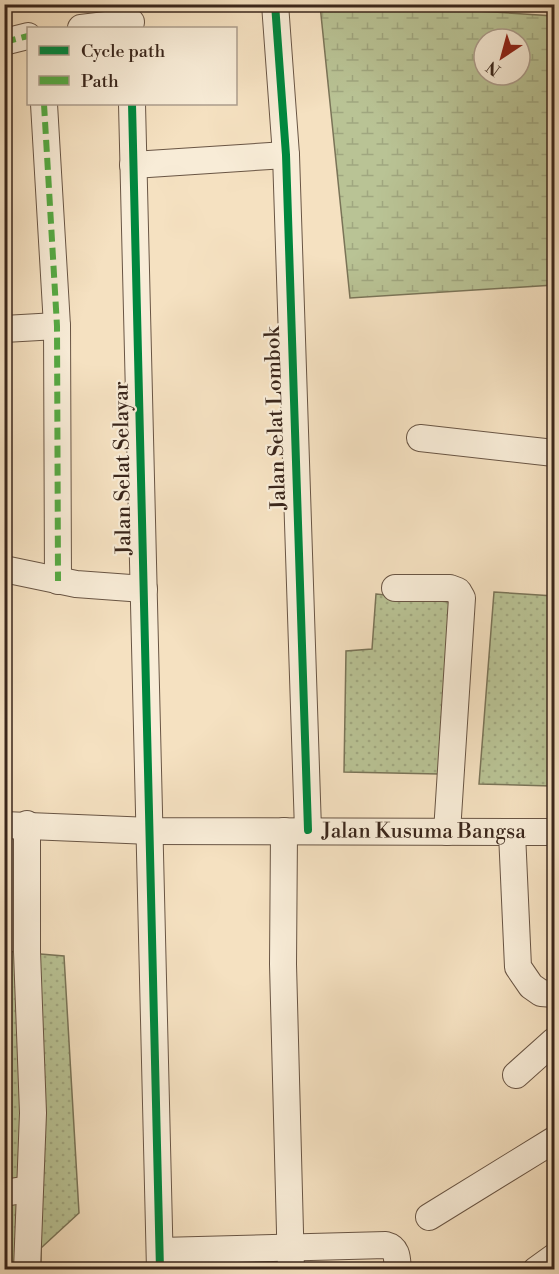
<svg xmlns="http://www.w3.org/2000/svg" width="559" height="1274" font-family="'Libre Bodoni',serif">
<defs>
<pattern id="grass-dots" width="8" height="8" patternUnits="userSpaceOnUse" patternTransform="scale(1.5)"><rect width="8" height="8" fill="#b9c395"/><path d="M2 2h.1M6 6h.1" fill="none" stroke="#a0a780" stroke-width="1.8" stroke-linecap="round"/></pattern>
<pattern id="wetland-marsh" width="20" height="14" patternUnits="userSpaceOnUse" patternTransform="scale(1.5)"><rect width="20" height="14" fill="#b9c395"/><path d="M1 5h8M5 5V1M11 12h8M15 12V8" fill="none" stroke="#a0a780"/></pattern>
</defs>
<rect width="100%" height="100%" fill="#f5e1c1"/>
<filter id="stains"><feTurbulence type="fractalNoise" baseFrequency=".00333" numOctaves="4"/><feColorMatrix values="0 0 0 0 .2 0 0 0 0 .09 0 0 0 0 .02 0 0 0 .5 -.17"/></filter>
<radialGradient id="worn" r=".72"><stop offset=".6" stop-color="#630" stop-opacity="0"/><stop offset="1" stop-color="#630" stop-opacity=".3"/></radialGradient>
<path fill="url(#grass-dots)" stroke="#7a7458" stroke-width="1.5" d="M494 592 554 596V730L551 786 479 784Z
M376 594 449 602 439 774 344 772 346 651 372 649Z
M4 951 64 956 79 1213 41 1248V1269H5Z"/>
<path fill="url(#wetland-marsh)" stroke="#7a7458" stroke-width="1.5" fill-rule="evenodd" d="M477 5 478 11 554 16V285L350 298 320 5ZM484 39H520V75H484Z"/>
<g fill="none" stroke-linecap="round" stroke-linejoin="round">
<g stroke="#695544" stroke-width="28">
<g id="minor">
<path d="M275 4 286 155 308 830"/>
<path d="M81 28 131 22"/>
<path d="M4 42 28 36"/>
<path d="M44 104 57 326 58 581"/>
<path d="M132 104 160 1270"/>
<path d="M133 165 286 155"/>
<path d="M4 329 57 326"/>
<path d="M420 438 554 453"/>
<path d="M4 569 76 584 144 589"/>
<path d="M395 588H450L458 591 462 598 447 832"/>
<path id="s1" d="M4 825 151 831 554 832"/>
<path d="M284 831 283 964 291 1270"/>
<path d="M512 833 518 967 531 986 541 993 554 994"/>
<path d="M516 1075 554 1041"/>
<path d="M4 1193 29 1189"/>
<path d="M429 1217 554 1140"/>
<path d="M160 1251 386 1245C398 1248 397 1259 398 1270"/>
<path d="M27 1270 33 1113 27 952V824"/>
<path d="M536 1270 554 1257"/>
</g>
</g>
<use href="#minor" stroke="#f8ecd7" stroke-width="26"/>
<path stroke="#55aa43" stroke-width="6" stroke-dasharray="12 6" stroke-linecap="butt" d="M4 42 28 36
M44 104 57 326 58 581"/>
<g stroke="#f8ecd7" stroke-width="11">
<path id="cycleway" d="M275 4 286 155 308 830
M132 104 160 1270"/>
</g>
<use href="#cycleway" stroke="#00873e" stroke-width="8"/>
</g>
<g text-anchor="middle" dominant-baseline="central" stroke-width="4.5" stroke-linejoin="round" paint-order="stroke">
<g font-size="21" fill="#3a261b" stroke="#f8ecd7">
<text transform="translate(276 418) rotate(-92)">Jalan Selat Lombok</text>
<text transform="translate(123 468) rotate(-91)">Jalan Selat Selayar</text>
<text stroke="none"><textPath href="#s1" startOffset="420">Jalan Kusuma Bangsa</textPath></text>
</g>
</g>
<rect width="559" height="1274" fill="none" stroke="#f5e1c1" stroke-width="24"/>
<rect x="6" y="6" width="547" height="1262" fill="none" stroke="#3a261b" stroke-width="3"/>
<rect x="12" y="12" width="535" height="1250" fill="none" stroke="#3a261b" stroke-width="1.5"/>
<rect x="27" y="27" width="210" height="78" fill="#f8ecd7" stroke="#ac9d8c" stroke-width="1.5"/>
<rect x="39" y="46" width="30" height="9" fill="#00873e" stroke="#ac9d8c" stroke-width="1.5"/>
<text x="81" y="57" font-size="18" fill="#3a261b">Cycle path</text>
<rect x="39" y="76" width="30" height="9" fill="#55aa43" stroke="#ac9d8c" stroke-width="1.5"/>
<text x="81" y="87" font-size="18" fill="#3a261b">Path</text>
<g transform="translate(502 57) rotate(216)"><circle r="28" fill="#f8ecd7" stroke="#ac9d8c" stroke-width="1.5"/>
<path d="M0-4.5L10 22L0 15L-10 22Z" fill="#8f2418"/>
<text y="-9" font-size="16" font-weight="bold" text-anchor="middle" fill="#3a261b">N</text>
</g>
<rect width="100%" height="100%" filter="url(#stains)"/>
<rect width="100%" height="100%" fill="url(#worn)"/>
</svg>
